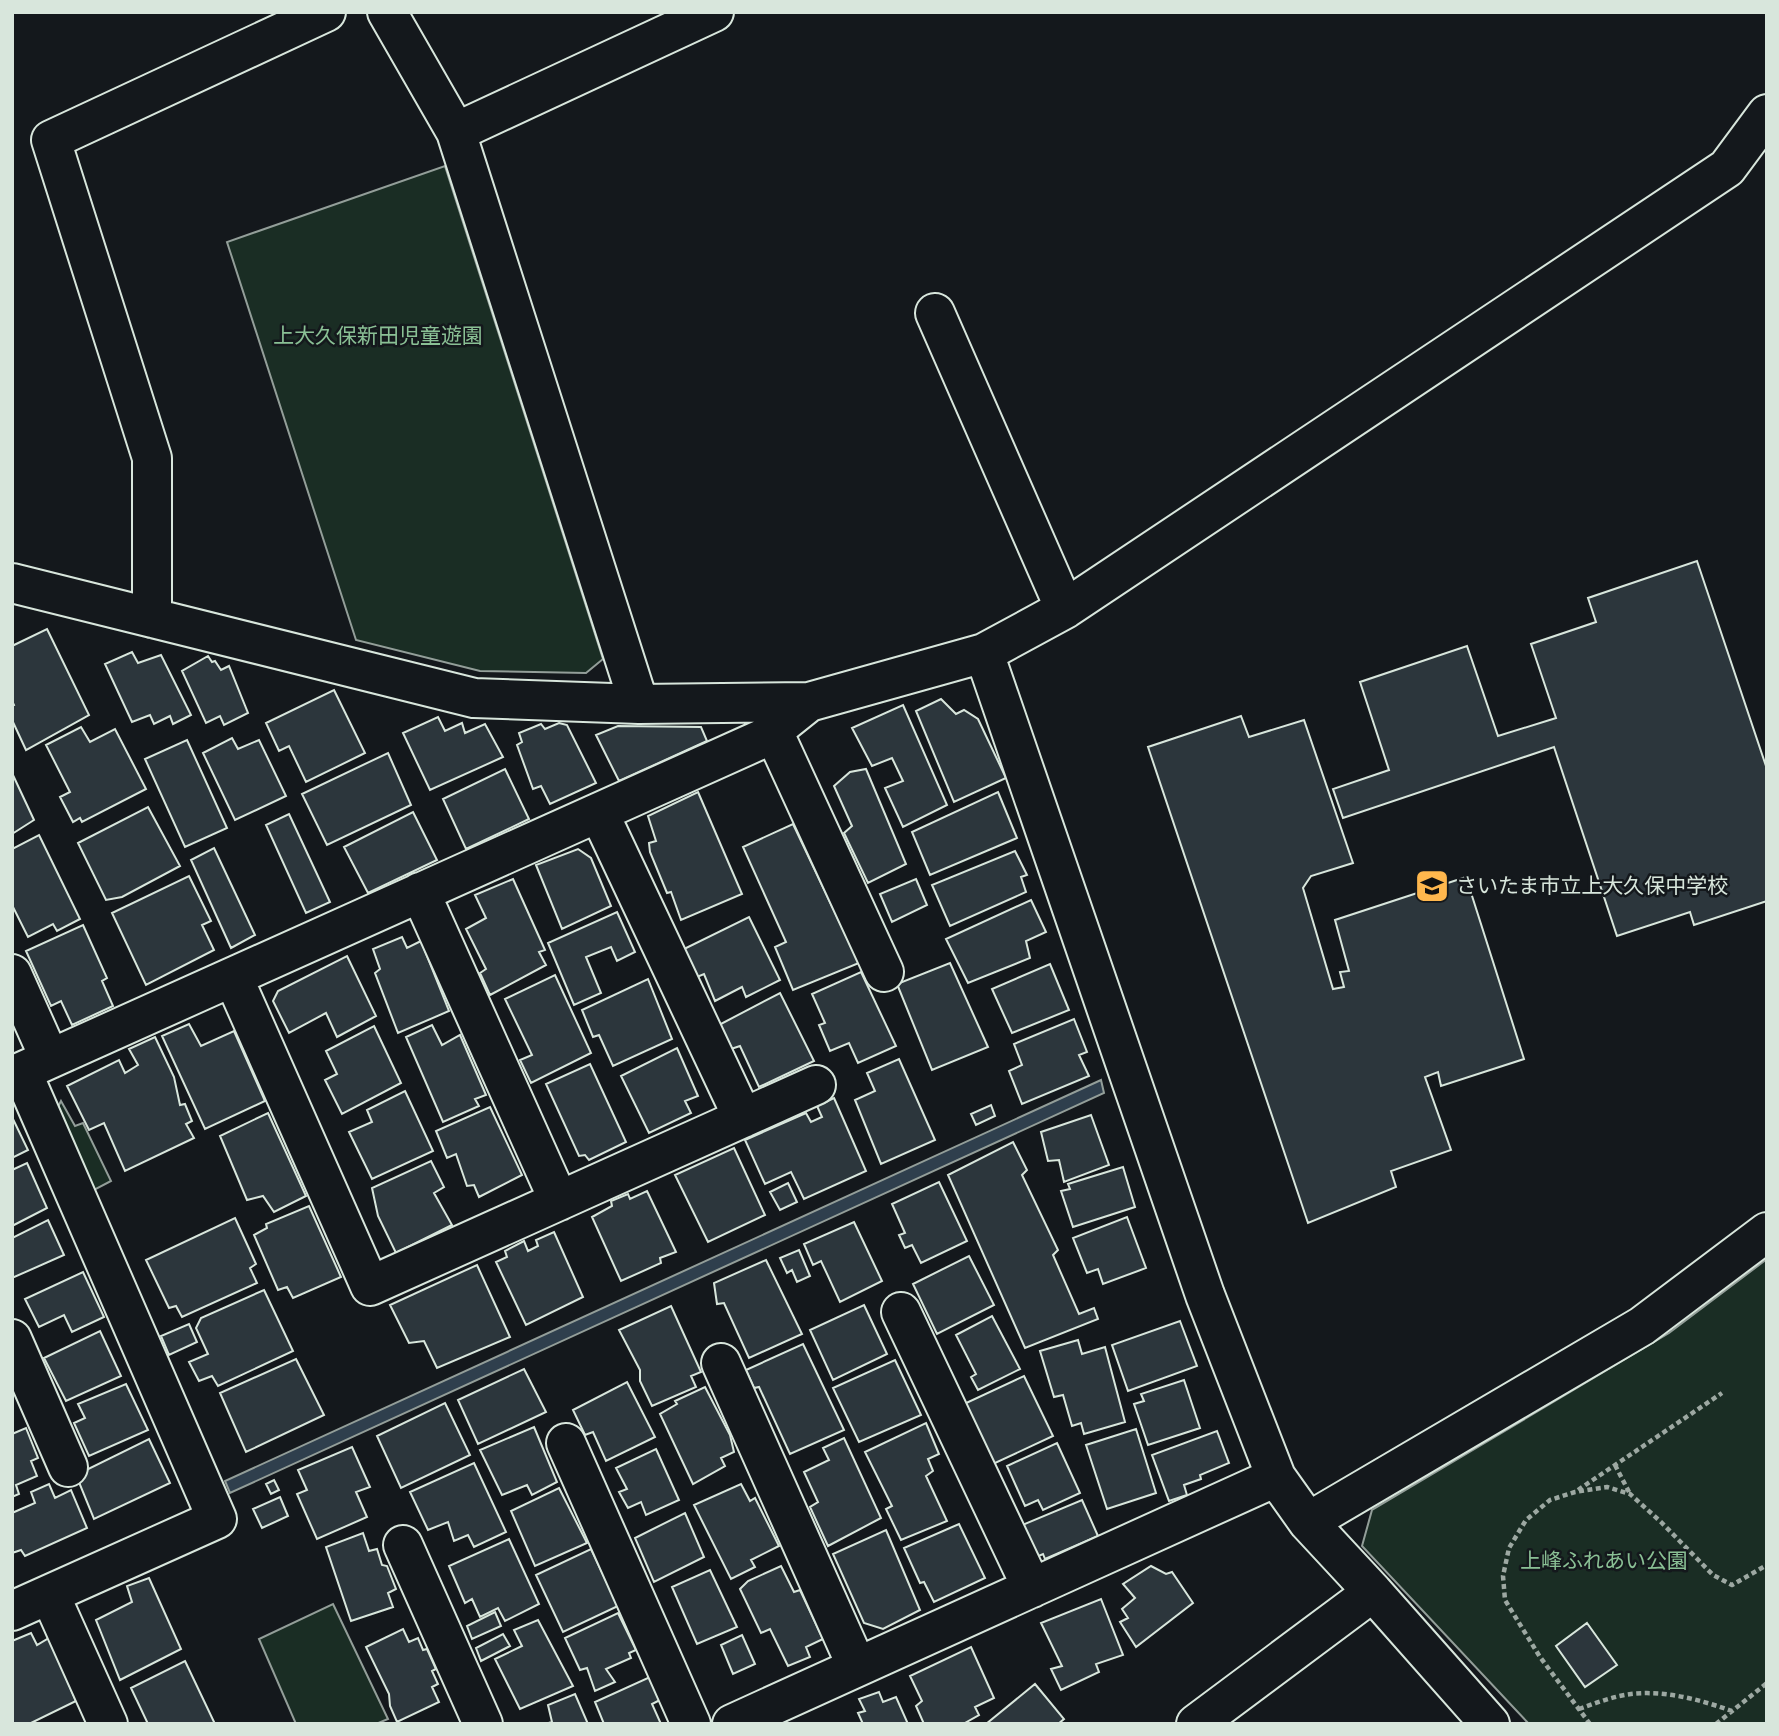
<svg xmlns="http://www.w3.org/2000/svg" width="1779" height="1736" font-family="Signika,'Noto Sans JP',sans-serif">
<rect width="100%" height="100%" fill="#14181c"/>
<path fill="#1a2d24" stroke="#939e99" stroke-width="2" d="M445 166 603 659 586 673 480 671 356 640 227 242Z
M61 1101 75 1126 83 1123 111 1181 94 1190 55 1113Z
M1767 1259V1724H1529L1362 1546 1372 1510 1669 1333Z
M333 1604 388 1719 376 1724H296L259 1639Z"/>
<path fill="#2f3f4d" stroke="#939e99" stroke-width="2" d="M1101 1080 1104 1093 230 1493 225 1481Z"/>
<path fill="#2c363c" stroke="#d8e6dc" stroke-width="2" d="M1697 561 1767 769V901L1694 925 1690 912 1617 936 1554 747 1343 818 1333 789 1389 770 1360 682 1467 646 1498 736 1556 718 1531 644 1596 622 1588 598Z
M47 629 89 715 26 750 12 720V706L14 705 12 701V646Z
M132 652 138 663 161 655 191 715 173 724 170 716 154 724 150 715 132 722 105 664Z
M208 656 212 662 215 661 221 670 229 666 248 713 224 725 220 716 206 723 182 671Z
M334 690 365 753 306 782 289 746 279 751 266 723Z
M941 699 956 714 964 710 978 719 1006 778 954 802 916 711Z
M903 705 947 805 903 827 885 788 903 781 892 758 872 766 852 728Z
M1241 716 1249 737 1304 720 1353 863 1311 876 1303 888 1333 989 1344 987 1340 972 1349 971 1335 920 1466 877 1524 1059 1441 1086 1438 1072 1425 1077 1451 1150 1391 1171 1396 1187 1308 1223 1148 747Z
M438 717 445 731 462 723 465 733 485 724 503 757 430 790 403 733Z
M559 723 567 725 596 783 550 804 541 786 533 789 517 745 522 742 519 733 541 724 545 729Z
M618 726 701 727 707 741 619 781 596 735Z
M81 727 90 742 115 729 146 789 82 822 80 818 73 822 60 797 70 792 46 745Z
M232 738 238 749 259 740 286 796 235 820 203 753Z
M187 740 227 828 185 847 145 759Z
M388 753 411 805 327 845 302 794Z
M505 769 529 819 466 849 443 799Z
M866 769 906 864 868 883 844 833 852 826 834 786 850 772Z
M12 773 34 820 12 834Z
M698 792 742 894 681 920 671 892 667 893 650 852 649 843 656 841 648 816Z
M998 792 1017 838 930 875 912 832Z
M148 807 180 866 122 897 106 900 78 843Z
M413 812 437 860 368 893 344 847Z
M289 814 330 902 306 913 266 825Z
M793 824 859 963 793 990 775 947 786 942 743 847Z
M39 835 80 919 57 931 53 924 28 937 12 905V849Z
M214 848 255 935 231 948 191 860Z
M578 849 591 858 611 906 562 929 536 865Z
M1015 851 1027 875 1021 877 1026 892 950 926 932 885Z
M189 876 211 921 202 925 214 950 146 985 112 913Z
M513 879 545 950 539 952 546 965 490 995 480 973 486 969 466 929 486 918 475 895Z
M916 879 927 905 892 922 880 894Z
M1031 900 1046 932 1026 941 1030 958 968 983 946 939Z
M617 912 635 952 617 961 611 947 586 957 601 993 574 1005 548 943Z
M749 917 780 980 746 997 742 987 715 1001 704 974 697 977 684 949Z
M83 925 107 978 102 981 113 1006 72 1025 61 1001 51 1006 26 951Z
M402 937 407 948 421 941 449 1011 398 1033 375 973 380 969 373 949Z
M347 956 376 1016 337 1037 326 1013 289 1033 273 1001 278 991Z
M950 963 988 1047 932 1070 897 984Z
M1050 964 1069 1010 1012 1033 992 989Z
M861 972 896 1046 858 1063 849 1043 830 1051 819 1025 825 1023 812 994Z
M555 975 591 1053 531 1083 520 1060 532 1055 505 999Z
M648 979 672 1039 613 1066 599 1035 593 1037 582 1010Z
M780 993 814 1061 759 1087 740 1046 728 1050 717 1026Z
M1074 1019 1087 1052 1079 1055 1089 1076 1022 1104 1009 1071 1022 1065 1014 1044Z
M189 1024 201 1046 234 1031 265 1101 205 1129 162 1036Z
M432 1025 442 1045 460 1035 486 1095 475 1099 479 1106 443 1122 406 1037Z
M374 1026 401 1083 342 1114 325 1080 337 1074 326 1051Z
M155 1037 174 1077 180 1105 185 1104 192 1121 186 1124 194 1138 125 1171 104 1123 89 1130 67 1086 119 1060 125 1073 138 1065 129 1049Z
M677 1048 698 1096 685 1101 691 1113 649 1133 621 1076Z
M899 1059 935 1140 881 1164 855 1100 875 1091 867 1073Z
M590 1064 626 1142 589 1160 585 1155 579 1156 546 1084Z
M405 1091 433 1151 372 1179 349 1132 372 1122 367 1110Z
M834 1098 866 1171 804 1199 791 1172 765 1184 745 1140 806 1113 811 1122 822 1117 817 1106Z
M991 1105 995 1116 976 1125 971 1114Z
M490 1107 522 1175 479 1197 474 1185 467 1186 456 1154 447 1158 436 1131Z
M268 1113 306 1196 274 1212 263 1196 247 1200 220 1136Z
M1091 1115 1109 1165 1064 1182 1059 1160 1048 1161 1041 1132Z
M12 1117 28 1150 12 1158Z
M1013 1142 1027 1170 1022 1175 1058 1250 1053 1255 1079 1314 1094 1308 1098 1319 1025 1348 948 1175Z
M734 1148 765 1215 708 1242 675 1175Z
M431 1161 444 1187 434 1193 452 1225 396 1253 378 1216 372 1188Z
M27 1163 47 1208 12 1226V1170Z
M1123 1167 1135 1207 1073 1227 1061 1191 1070 1189 1068 1184Z
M939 1182 967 1241 921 1263 912 1245 905 1248 899 1235 905 1233 892 1204Z
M788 1183 797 1202 780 1210 770 1192Z
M647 1191 676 1252 660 1258 661 1263 621 1281 592 1217 612 1206 611 1201 628 1194 630 1199Z
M309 1206 341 1277 293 1298 287 1287 278 1290 254 1235 267 1228 266 1224Z
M1127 1217 1146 1268 1103 1284 1098 1269 1087 1273 1073 1238Z
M235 1218 256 1264 250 1268 257 1283 182 1317 176 1306 169 1308 146 1260Z
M48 1220 64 1255 12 1278V1238Z
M854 1222 882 1281 840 1302 821 1261 813 1265 804 1244Z
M554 1232 583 1297 526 1325 496 1262 507 1257 505 1251 524 1241 528 1251 538 1246 536 1240Z
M799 1250 810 1276 797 1282 792 1270 787 1273 780 1258Z
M969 1256 994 1305 937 1334 913 1284Z
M766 1260 802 1334 749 1358 724 1303 717 1304 714 1283Z
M477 1265 510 1337 437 1368 424 1341 409 1343 390 1305Z
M83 1272 104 1317 72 1332 64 1315 39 1327 25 1299Z
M264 1290 293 1351 218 1386 212 1376 199 1381 189 1362 208 1354 196 1328 201 1318Z
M864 1305 887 1354 833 1380 810 1330Z
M671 1306 701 1372 691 1376 696 1387 652 1406 640 1381V1370L619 1330Z
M992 1316 1020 1369 978 1390 971 1377 976 1374 956 1335Z
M1180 1321 1197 1366 1128 1391 1112 1345Z
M189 1324 197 1342 169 1355 161 1336Z
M100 1331 121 1376 66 1401 44 1358Z
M1078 1340 1082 1354 1105 1347 1125 1422 1084 1434 1081 1423 1072 1426 1063 1395 1054 1397 1040 1351Z
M803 1344 844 1430 790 1454 759 1387 754 1388 746 1370Z
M296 1359 324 1415 246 1452 220 1393Z
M895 1360 921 1415 859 1442 833 1388Z
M524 1369 546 1412 478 1444 458 1400Z
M1024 1376 1053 1436 993 1464 964 1404Z
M1184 1380 1200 1428 1148 1445 1134 1404 1144 1401 1141 1394Z
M627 1382 655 1437 606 1461 593 1432 585 1435 573 1410Z
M126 1384 148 1430 89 1456 74 1423 85 1418 78 1404Z
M705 1387 730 1435 734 1452 721 1458 725 1466 693 1484 660 1414 677 1404 675 1401Z
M445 1403 470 1455 401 1488 377 1436Z
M926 1423 939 1454 928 1459 933 1471 926 1476 947 1521 901 1540 886 1509 892 1506 865 1452Z
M534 1427 557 1482 532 1495 527 1485 502 1495 480 1450Z
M26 1428 38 1458 31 1461 37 1476 16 1485 19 1494 12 1497V1434Z
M1136 1429 1156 1493 1107 1509 1086 1445Z
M1217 1431 1229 1463 1200 1475 1201 1479 1184 1485 1187 1495 1169 1501 1152 1455Z
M844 1438 881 1518 828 1546 810 1507 818 1502 804 1472 829 1460 823 1448Z
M149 1439 170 1483 94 1519 76 1475Z
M1057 1443 1080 1493 1043 1510 1038 1500 1025 1506 1007 1466Z
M352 1447 370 1487 356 1492 367 1517 317 1539 297 1494 307 1490 298 1470Z
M656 1449 679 1500 646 1515 641 1502 628 1508 619 1492 627 1489 616 1468Z
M474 1463 506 1532 474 1547 468 1535 454 1541 448 1522 428 1530 410 1492Z
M274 1480 279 1490 271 1494 266 1484Z
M49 1484 55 1498 71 1490 87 1528 25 1556 21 1550 12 1553V1513L35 1503 31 1492Z
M741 1484 750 1501 755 1498 779 1546 751 1560 755 1567 731 1579 694 1505Z
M559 1488 587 1543 535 1566 511 1511Z
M280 1497 288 1516 262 1528 253 1509Z
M1082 1500 1098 1536 1045 1559 1043 1554 1034 1558 1020 1526Z
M685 1513 704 1557 654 1582 635 1538Z
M959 1524 985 1578 934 1602 924 1582 920 1583 904 1548Z
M886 1530 920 1610 883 1629 864 1623 833 1554Z
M363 1533 369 1551 377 1549 382 1565 387 1566 396 1589 388 1593 393 1607 351 1621 326 1547Z
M509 1539 539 1604 505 1621 498 1608 480 1617 472 1599 465 1603 449 1566Z
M591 1549 618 1606 563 1632 536 1575Z
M781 1566 794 1592 800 1590 823 1639 806 1647 810 1657 788 1666 770 1629 761 1633 740 1589 748 1581Z
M1151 1566 1166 1574 1172 1572 1193 1603 1136 1647 1120 1622 1128 1618 1122 1609 1135 1598 1123 1584Z
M710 1570 737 1627 697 1644 672 1587Z
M149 1578 181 1649 120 1680 96 1620 132 1602 127 1586Z
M1101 1599 1123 1655 1096 1664 1099 1672 1061 1690 1051 1669 1062 1666 1041 1623Z
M495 1612 501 1626 472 1639 467 1626Z
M618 1613 636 1650 629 1653 631 1658 606 1669 615 1682 595 1691 587 1668 580 1670 565 1638Z
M538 1620 573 1686 520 1709 495 1659 522 1646 514 1630Z
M1587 1623 1617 1665 1585 1687 1556 1646Z
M403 1629 409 1642 418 1638 423 1650 427 1649 436 1669 432 1671 438 1684 432 1687 439 1702 397 1722 390 1706 389 1694 366 1647Z
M31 1633 37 1645 49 1638 76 1701 29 1724H12V1641Z
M503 1634 510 1646 481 1661 476 1648Z
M742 1635 755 1664 733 1674 721 1645Z
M971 1647 994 1698 975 1707 979 1715 963 1724H924L916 1706 922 1701 910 1676Z
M185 1661 215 1724H148L131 1688Z
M650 1677 662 1699 652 1704 661 1724H604L595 1702Z
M1035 1684 1064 1719 1058 1724H986Z
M879 1692 883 1702 896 1697 908 1724H863L858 1713 865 1711 859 1699Z
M575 1694 588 1724H545L552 1722 548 1705Z"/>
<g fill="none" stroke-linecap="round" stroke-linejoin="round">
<g stroke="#d8e6dc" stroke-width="42">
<path id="minor" d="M387 12 456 132 639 704
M456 132 714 12
M935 313 1065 609
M12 583 474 698 639 704 809 702 984 653 1065 609 1727 168 1767 114
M152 618V458L51 140 326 12
M984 653 1205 1295 1276 1477 1308 1522 1373 1592 1490 1724
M773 731 884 972
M599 813 743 1118
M420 892 559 1201
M12 974 50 1059
M233 977 370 1286 816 1085
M12 1076 764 738 809 702
M901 1312 1032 1588
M12 1339 68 1467
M721 1363 857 1667
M566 1443 691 1724
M1308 1522 1642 1326 1767 1232
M403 1545 483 1724
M50 1595 108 1724
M12 1611 217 1519 22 1072
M732 1724 1276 1477
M1196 1724 1373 1592"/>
</g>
<path stroke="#9da8a2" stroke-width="4.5" stroke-dasharray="5 3.5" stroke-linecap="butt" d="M1615 1465 1630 1494
M1578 1490 1722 1393
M1579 1709C1596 1703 1614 1696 1631 1694 1665 1690 1701 1700 1732 1711
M1590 1724 1540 1657 1505 1600 1503 1576 1509 1548 1526 1520 1550 1500 1575 1492 1607 1487 1630 1494 1661 1522 1713 1575 1732 1585 1767 1565
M1716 1724 1767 1683"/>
<use href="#minor" stroke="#14181c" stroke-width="38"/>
</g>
<defs>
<g id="school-square" transform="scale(1.75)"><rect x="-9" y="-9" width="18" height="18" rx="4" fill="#ffb74d" stroke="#14181c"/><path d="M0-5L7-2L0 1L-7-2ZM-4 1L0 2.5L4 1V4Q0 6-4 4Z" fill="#111"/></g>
</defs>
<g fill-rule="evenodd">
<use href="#school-square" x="1432" y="886"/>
</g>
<g text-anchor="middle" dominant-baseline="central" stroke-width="5" stroke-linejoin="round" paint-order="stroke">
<g font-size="21" fill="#8ac095" stroke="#14181c">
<text x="378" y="336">上大久保新田児童遊園</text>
<text x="1604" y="1561">上峰ふれあい公園</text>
</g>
<g font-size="21" fill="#d8e6dc" stroke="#14181c" text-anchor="start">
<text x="1456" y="886">さいたま市立上大久保中学校</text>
</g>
</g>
<rect width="1779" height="1736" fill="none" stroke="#d8e6dc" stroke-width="28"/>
</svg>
